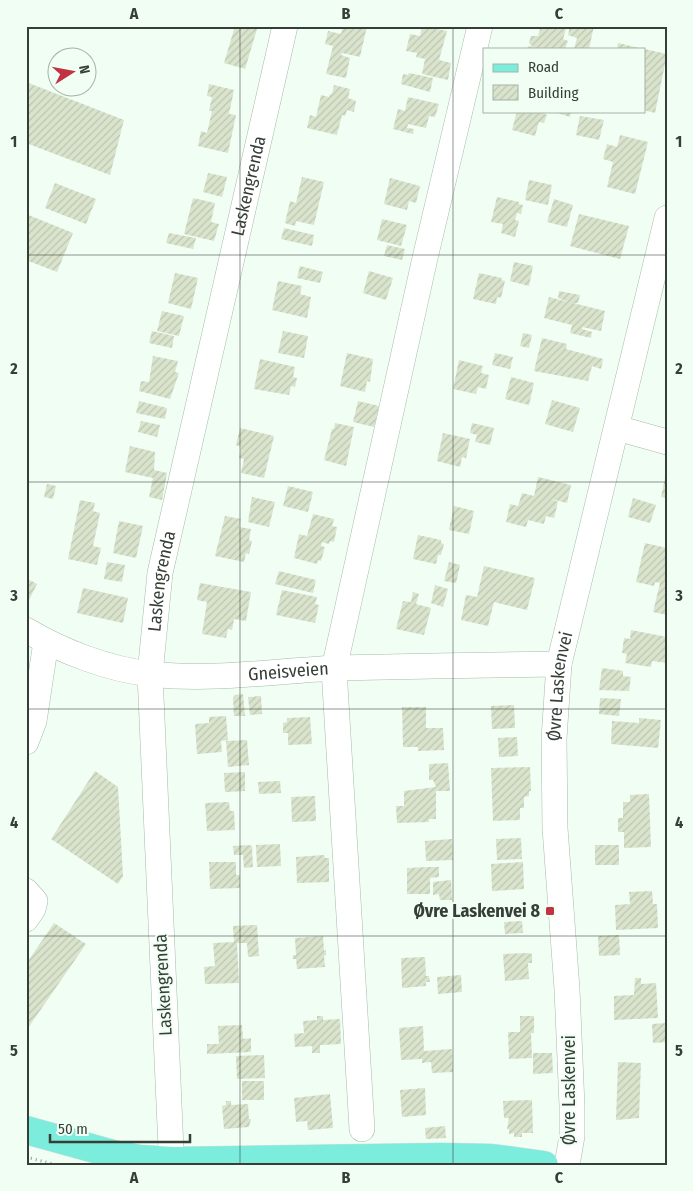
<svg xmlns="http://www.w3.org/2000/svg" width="693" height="1191" font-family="'Fira Sans Condensed',sans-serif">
<defs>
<pattern id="building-hatch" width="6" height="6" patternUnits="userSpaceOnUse" patternTransform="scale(1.25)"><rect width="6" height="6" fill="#dae4cd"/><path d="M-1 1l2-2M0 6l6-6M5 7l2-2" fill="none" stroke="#bcc5b1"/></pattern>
</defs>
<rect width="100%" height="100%" fill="#f1fef4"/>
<path fill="url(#building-hatch)" d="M235 26H258L245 69 224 63Z
M343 26H367L360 57 342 53 341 55 350 58 346 78 326 74 333 46 325 44 328 31 341 34Z
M422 26 447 31 439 60 451 63 448 80 422 74 425 59 416 57 417 53 406 51 410 34 420 36Z
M541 26 566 29 563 39 568 41 565 49H527L528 46 533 47 529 43 531 36H538Z
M570 26H594L589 49H574L577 38 568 35Z
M618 43 639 48V49H617Z
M644 49 667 54 655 113 644 110Z
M409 73 433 78 430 92 401 84 403 74 408 75Z
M26 82 124 120 110 175 26 143Z
M209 84 234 90 229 114 236 115 228 153 198 146 201 131 207 133 212 111H209L212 97 207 96Z
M334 85 350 89 348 98 356 101 354 112 347 110 345 116 342 115 337 135 307 128 310 115 316 117 321 95 329 97 330 94H332Z
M408 97 439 104 435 117 429 116 426 128 408 124 407 128 414 129 413 134 393 129 398 109 405 111Z
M517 111H539L547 115 544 123 539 122 535 136 512 130Z
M551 111H571L570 117Z
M580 116 604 120 599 140 576 135Z
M620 135 648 142 635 194 607 187 613 162 603 159 607 144 617 147Z
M208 173 227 177 222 197 203 192Z
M302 177 324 182 314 225 296 221 295 226 285 223 290 201 296 203Z
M390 178 420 186 416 203 409 201 407 210 384 204Z
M529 180 552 185 548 205 525 200Z
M55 183 96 199 86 224 45 208Z
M497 197 519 202V204L523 205 521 214 517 213 515 220 519 221 515 237 501 233 503 224 491 222Z
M193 198 215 203 211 222 219 224 214 241 184 234Z
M554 199 573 205 567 227 547 222Z
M26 214 73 233 57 272 26 260Z
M579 214 629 226 620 259 570 246Z
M382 219 407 225 401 246 377 240Z
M284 228 314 235 312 246 281 239Z
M169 233 196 238 193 249 166 243Z
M387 245 405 249 402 260 384 256Z
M514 262 533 266 529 286 510 281Z
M300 266 323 272 320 283 297 278Z
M369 271 393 278 386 300 363 293Z
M175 273 198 278 191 309 168 303Z
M479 273 502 278 501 280 505 281 501 298 497 297 496 304 473 299Z
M278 281 302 286 300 294 311 297 307 318 272 310Z
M559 291 580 295 578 303H573L605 311 601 331 582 327V329L592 332 591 338 570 333 572 325 544 318 549 297 568 302 558 298Z
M162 311 184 316 179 336 157 331Z
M152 331 174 336 172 348 149 343Z
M283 331 308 336 304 358 278 353Z
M523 333 532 335 529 348 520 346Z
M542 338 567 344 566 349 603 359 601 369 592 366 588 381 534 371Z
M347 353 373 359 370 382 367 381 365 392 340 386Z
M495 353 513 357 510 369 492 365Z
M153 356 178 361 175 372 179 373 170 399 139 391 141 381 149 382Z
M260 359 295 367 293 377 297 378 295 387 291 386 289 395 254 389Z
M459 360 483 366 481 373 489 375 486 389 478 387 476 394 453 389Z
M511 377 534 383 529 405 505 399Z
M552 400 580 408 573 432 545 424Z
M139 401 167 408 165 419 136 413Z
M358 401 379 406 374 427 353 422Z
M141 421 160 425 157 437 138 432Z
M335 423 354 427 346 466 324 460 332 429H334Z
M472 423 494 428 490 445 475 442 477 435 470 433Z
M240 428 274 436 264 478 241 473 244 459 239 458 241 447 236 445Z
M443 433 470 439 466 458 462 457 460 467 437 461Z
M130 446 155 452 154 470 167 473 162 500 149 497 153 478 125 472Z
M666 473 667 474V498L661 497Z
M538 477 571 485 567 503 551 499 558 502 554 518 546 516 544 524 528 520 526 527 506 522 510 504 518 506 522 493 534 496Z
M47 484 56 486 53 499 44 497Z
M288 486 313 492 308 512 283 506Z
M252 497 275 502 269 527 248 522Z
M633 498 656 505 650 523 628 517Z
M80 500 95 503 93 511 100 513 93 546 101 548 97 565 68 559Z
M454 506 474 511 469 534 449 530Z
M313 514 334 519 332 526 337 527 334 542 330 541 329 544 322 542 321 546 325 547 321 561 318 560 317 564 294 558 299 534 307 536Z
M225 516 241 519 239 527 251 529 249 540 252 541 249 554 246 553 244 562 215 556Z
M119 521 143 526 136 558 113 553Z
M418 535 441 540V543L444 544 441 555H438L436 564 413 559Z
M645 543 667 548V615L653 612 660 583 655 582 654 586 636 582Z
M107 562 125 565 122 582 104 579Z
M449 562 460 565 456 583 444 581Z
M484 566 535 578 527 610 494 602 488 626 461 620 466 595 477 597Z
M279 571 316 580 313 593 275 584Z
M26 578 37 584 29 600 26 598Z
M200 583 251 592 246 621 234 619 232 630 228 629 226 638 202 634 207 602 197 600Z
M435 585 448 589 443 607 431 603Z
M83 588 128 598 123 623 77 613Z
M282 590 317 597 315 604 319 605 315 623 276 615Z
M413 592 419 594 416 604 431 608 424 635 396 629 403 601 411 602Z
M631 630 667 637V663L652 661 651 667 625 663 627 654 622 653 624 638 630 639Z
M602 668 623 671V676L631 677 629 691 599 690Z
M243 694 245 716H234L233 698 235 695Z
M261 696 262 714 250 715 248 697Z
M600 698 621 699 619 716 599 714Z
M514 705 515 728 492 729 491 706Z
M402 707H426V728H443L444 750 418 751V747H403Z
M226 716 228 740 221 741 222 752 197 754 195 724 209 723V717Z
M310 717 312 744 288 745V733H283V723L287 722V718Z
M639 718 661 720 658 748 611 744 612 721 639 723Z
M517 737 518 756 499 757 498 738Z
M247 740 249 765 228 767 226 741Z
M448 763 450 791H436V819H429V822L397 823 396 806H404V791L436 787 433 780H429V764Z
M530 767 531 791H529V796L524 797V808H520V820L493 821 491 768Z
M95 771 118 787 123 876 118 884 51 839Z
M245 772V791L225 792 224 773Z
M280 781 281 793 259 794 258 782Z
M649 794 651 847 624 848V832H618V818H623V802H630V795Z
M315 796 316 821 292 822 291 797Z
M229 802 230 811H234L235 830 207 831 205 803Z
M521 838 522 859 497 860 496 839Z
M452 839 453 860 426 861 425 841Z
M280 844 281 866 257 867 256 845Z
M249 845 252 846 253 867 244 868 243 855H234L233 846Z
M595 845H619V865H595Z
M324 855 325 858H329V882L297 883 296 857Z
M209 862H236V875H240V888L210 889Z
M523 862 524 889 492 891 491 864Z
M428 867H439V877L430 878V894H407V868Z
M451 880 452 900H440L439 894 433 895V882Z
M652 891 653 904H657L658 928 616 930 615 905 630 904 629 892Z
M522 921 523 933 505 934 504 922Z
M54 923 86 944 26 1031V964Z
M257 925 259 956 248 957 247 943H237L239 983 205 984 204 967 215 966 213 943 234 942 233 926Z
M619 935 620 955 599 956 598 936Z
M323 936 324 951 326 950V955L324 956 325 967 297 969 296 959H293V955H296L295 938Z
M528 953 532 954V963H528L529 979 505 981 503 954Z
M425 957 426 976H429L430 982H426V986L402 988 401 958Z
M461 975 462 992 438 994 437 977Z
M635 978H641V984L656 983 658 1018 614 1020V996L634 995Z
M317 1016H323V1020L340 1019 341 1044 320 1045V1053H312V1046L295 1047 294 1034 304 1033 303 1021 317 1020Z
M520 1016H534V1033H531L532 1058 509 1059 508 1032H520Z
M667 1023V1042L653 1043 652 1024Z
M242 1025 243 1039 251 1038V1052L207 1054V1044H219L218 1026Z
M423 1026 424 1051 452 1049 453 1072 432 1073 431 1062 422 1063V1059L401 1060 399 1028Z
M533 1053H552L553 1073 533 1074Z
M264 1055 265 1078 237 1079 236 1056Z
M618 1062 641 1063 639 1118 616 1120Z
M242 1081H264V1100H242Z
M425 1088 426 1115 402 1117 400 1090Z
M330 1094 333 1128 308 1130 307 1121 296 1122 294 1098Z
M532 1100 533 1133H522V1137H514V1133L509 1134V1129H507L509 1118H504L503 1101Z
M226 1101H231V1105L248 1104 249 1119H251L249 1127 224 1129 222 1106 226 1105Z
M445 1126 446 1138 426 1139 425 1128Z"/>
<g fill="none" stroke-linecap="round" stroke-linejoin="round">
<g stroke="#a6bbab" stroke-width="26">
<g id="minor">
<path d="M617 428 667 442"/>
<path id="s1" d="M26 630C63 652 108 669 150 674 212 681 275 671 336 668 410 666 485 665 559 664"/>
<path d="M26 742 34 721 46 642"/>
<path d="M26 891 35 901 33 909 26 919"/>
<path d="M362 1129 334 669 425 258 480 26"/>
<path id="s2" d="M171 1149 150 674 160 573 285 26"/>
<path id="s3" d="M567 1165 572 1136V1106L567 989 555 828 554 739 559 664 667 218"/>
</g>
</g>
<g stroke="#dbdcdb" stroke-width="29">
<path id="major" d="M26 1130 113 1154 140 1159 174 1161 442 1157 492 1158 544 1165"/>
</g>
<path stroke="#929d95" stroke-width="3" stroke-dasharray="1 4" stroke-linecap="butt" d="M26 1157 57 1165"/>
<use href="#minor" stroke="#fff" stroke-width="25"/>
<use href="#major" stroke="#7cecdd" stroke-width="28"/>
</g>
<path fill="none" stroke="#353e37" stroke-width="1" stroke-opacity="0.55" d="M240 26V1165M453 26V1165M26 255H667M26 482H667M26 709H667M26 936H667"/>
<rect fill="#c23241" stroke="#f1fef4" stroke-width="2" x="545" y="906" width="10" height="10" rx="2.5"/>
<g text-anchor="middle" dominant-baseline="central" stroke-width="4" stroke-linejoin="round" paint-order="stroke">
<g font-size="18" fill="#353e37" stroke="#f1fef4">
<text stroke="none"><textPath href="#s2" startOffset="974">Laskengrenda</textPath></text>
<text stroke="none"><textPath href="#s2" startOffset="569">Laskengrenda</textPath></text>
<text stroke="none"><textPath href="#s1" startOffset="271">Gneisveien</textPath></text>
<text stroke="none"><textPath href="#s3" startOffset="480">Øvre Laskenvei</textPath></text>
<text transform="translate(163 985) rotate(-93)">Laskengrenda</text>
<text transform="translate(569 1090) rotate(-90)">Øvre Laskenvei</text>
</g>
<g font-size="18" font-weight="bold" fill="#353e37" stroke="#f1fef4" text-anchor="end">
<text x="540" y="911">Øvre Laskenvei 8</text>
</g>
</g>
<rect width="693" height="1191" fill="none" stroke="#f1fef4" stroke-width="55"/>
<rect x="483" y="48" width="162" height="65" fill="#f1fef4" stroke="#a6b1a8"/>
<rect x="493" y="64" width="25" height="8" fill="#7cecdd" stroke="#a6b1a8"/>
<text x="528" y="72" font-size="15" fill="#353e37">Road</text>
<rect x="493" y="85" width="25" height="15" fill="url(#building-hatch)" stroke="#a6b1a8"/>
<text x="528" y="98" font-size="15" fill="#353e37">Building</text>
<g transform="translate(72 72) rotate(79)"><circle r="24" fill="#f1fef4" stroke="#a6b1a8"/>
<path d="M0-4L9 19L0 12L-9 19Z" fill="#c23241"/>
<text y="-8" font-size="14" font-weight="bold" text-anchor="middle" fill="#353e37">N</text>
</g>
<path d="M50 1134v8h140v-8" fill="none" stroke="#353e37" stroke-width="2.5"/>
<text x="58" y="1134" font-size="15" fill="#353e37" stroke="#f1fef4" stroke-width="4" paint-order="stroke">50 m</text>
<rect x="28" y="28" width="638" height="1136" fill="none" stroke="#353e37" stroke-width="2"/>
<g font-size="16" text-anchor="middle" font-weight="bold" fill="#353e37">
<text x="134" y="19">A</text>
<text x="346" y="19">B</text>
<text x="559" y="19">C</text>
<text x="14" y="147">1</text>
<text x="679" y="147">1</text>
<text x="14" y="374">2</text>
<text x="679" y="374">2</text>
<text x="14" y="601">3</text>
<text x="679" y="601">3</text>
<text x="14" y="828">4</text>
<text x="679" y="828">4</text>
<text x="14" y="1056">5</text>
<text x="679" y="1056">5</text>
<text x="134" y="1183">A</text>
<text x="346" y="1183">B</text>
<text x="559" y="1183">C</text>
</g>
</svg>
